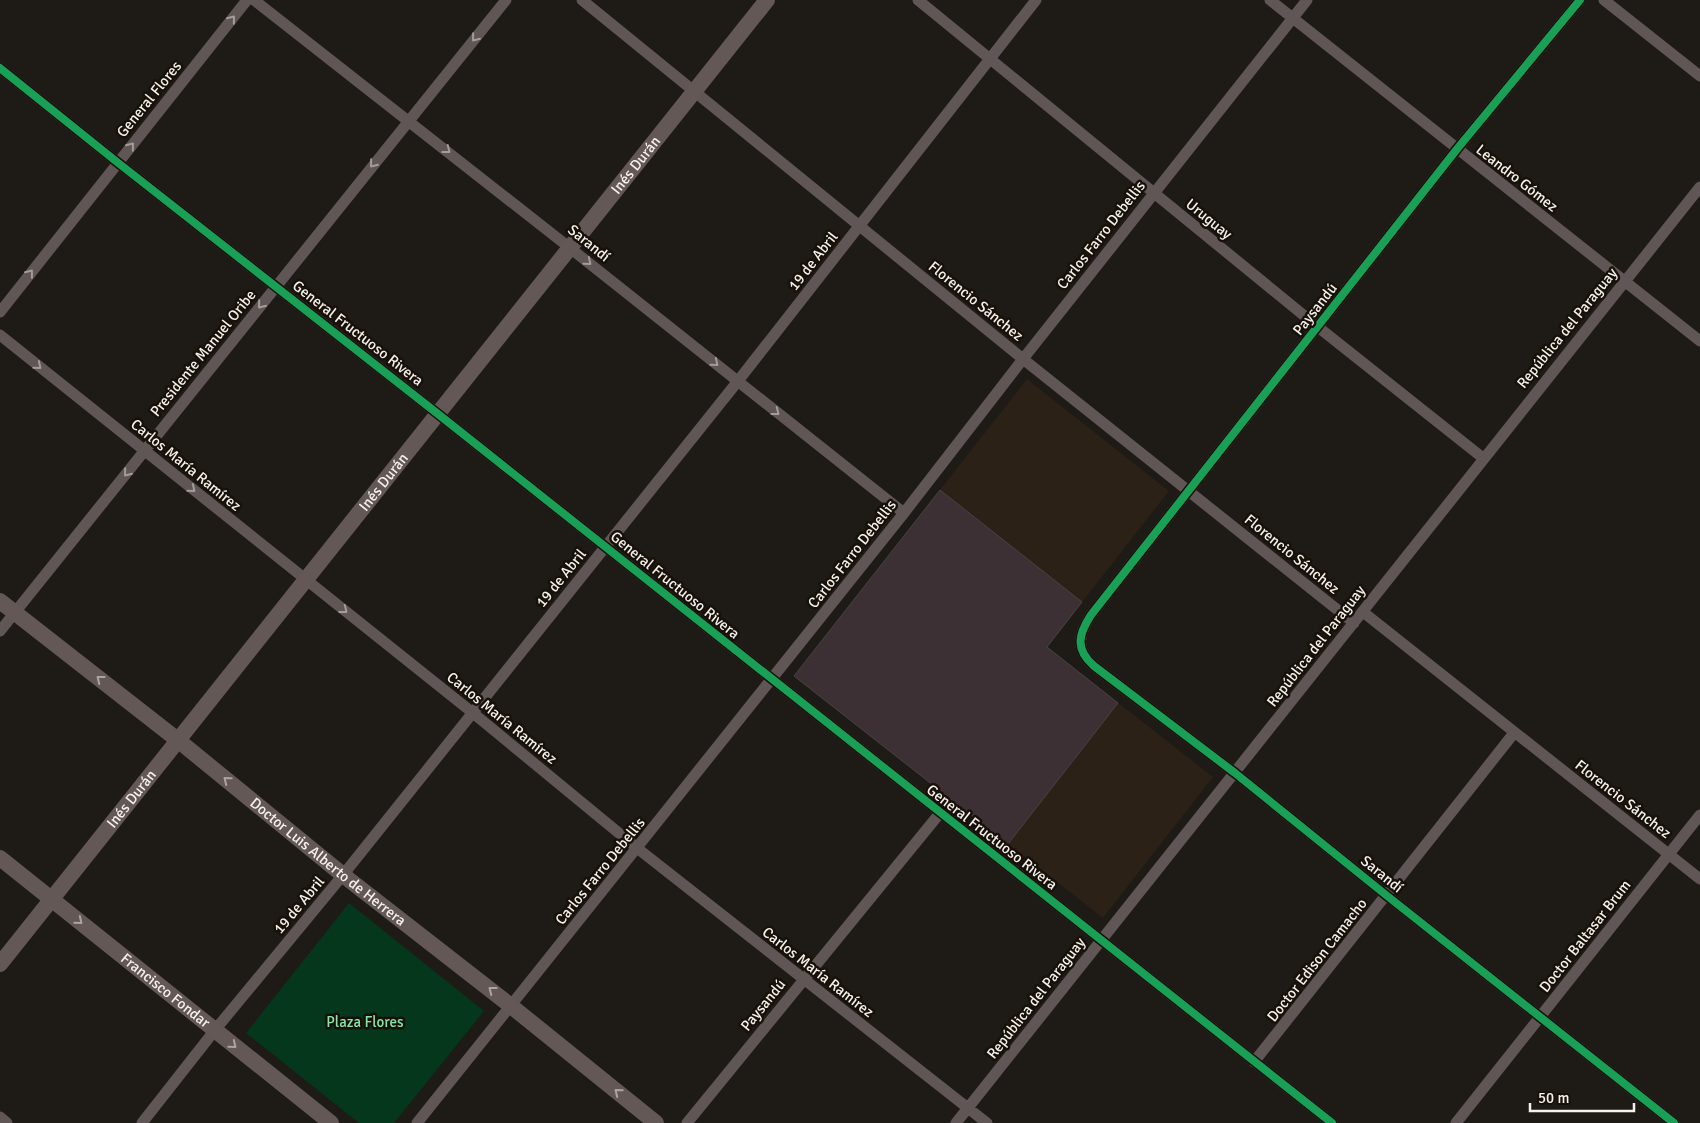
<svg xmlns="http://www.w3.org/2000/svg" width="1700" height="1123" font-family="Signika,sans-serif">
<rect width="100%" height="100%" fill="#1e1a16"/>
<path fill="#2b2116" d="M1027 379 1169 491 1047 647 1213 777 1103 918 794 676Z"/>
<path fill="#05371d" d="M349 903 484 1011 394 1123H359L246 1033Z"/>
<path fill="#3d3034" stroke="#474342" d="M940 490 1082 602 1047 647 1118 703 1008 844 794 676Z"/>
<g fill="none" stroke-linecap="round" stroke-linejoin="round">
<path stroke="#605655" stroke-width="11" d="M254 0 570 248 904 513
M582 0 1023 359 1354 623
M918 0 1318 327 1483 458
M1270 0 1700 341
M1580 0 1457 149 1091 615C1078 635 1075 649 1094 666L1235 773 1386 895 1674 1123
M1604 0 1700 76
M0 68 117 162 438 414 1332 1123
M0 312 247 0
M0 335 473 713 637 848 987 1123
M1363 612 1700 879
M0 631 506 0
M1254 1062 1514 733
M0 1117 7 1123
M142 1123 215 1030 343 875 738 381 1036 0
M417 1123 904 513 1023 359 1307 0
M687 1123 940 813
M956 1123 1700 187
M1456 1123 1700 815"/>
<g stroke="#645857" stroke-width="16">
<path id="s1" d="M0 601 179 741 343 875 511 1006 656 1123"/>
<path id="s2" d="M0 858 331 1123"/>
<path id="s3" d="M0 964 767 0"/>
</g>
<g stroke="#17110a" stroke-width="11">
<path id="cycleway" d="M1580 0 1457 149 1091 615C1078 635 1075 649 1094 666L1235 773 1386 895 1674 1123
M0 68 117 162 438 414 1332 1123"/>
</g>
<use href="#cycleway" stroke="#1a9f57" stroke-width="8"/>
</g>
<defs><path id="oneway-chevron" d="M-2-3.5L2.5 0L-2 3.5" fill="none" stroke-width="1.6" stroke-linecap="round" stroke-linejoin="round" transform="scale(1.25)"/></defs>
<g stroke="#a49c99">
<use href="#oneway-chevron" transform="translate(232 19) rotate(-51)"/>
<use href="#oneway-chevron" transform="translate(475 38) rotate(129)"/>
<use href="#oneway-chevron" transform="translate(131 146) rotate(-51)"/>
<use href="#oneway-chevron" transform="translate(447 150) rotate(38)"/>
<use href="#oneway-chevron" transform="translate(373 164) rotate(129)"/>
<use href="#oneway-chevron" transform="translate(588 262) rotate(39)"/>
<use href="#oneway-chevron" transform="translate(30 273) rotate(-52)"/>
<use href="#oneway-chevron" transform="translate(261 305) rotate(129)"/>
<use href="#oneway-chevron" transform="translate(715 363) rotate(39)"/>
<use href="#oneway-chevron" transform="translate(38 366) rotate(39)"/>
<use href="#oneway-chevron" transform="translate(776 412) rotate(38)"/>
<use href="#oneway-chevron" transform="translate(127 473) rotate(129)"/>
<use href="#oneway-chevron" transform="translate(192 489) rotate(39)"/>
<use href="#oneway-chevron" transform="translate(344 610) rotate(38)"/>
</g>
<g stroke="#ada4a2">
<use href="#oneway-chevron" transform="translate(100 679) rotate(-142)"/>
<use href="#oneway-chevron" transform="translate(227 780) rotate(-141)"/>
<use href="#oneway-chevron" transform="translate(79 921) rotate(39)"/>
<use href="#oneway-chevron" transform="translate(492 990) rotate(-142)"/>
<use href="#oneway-chevron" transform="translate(233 1045) rotate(39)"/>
<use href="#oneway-chevron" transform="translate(618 1092) rotate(-141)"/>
</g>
<g text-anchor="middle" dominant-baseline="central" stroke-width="5" stroke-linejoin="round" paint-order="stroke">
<g font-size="15" fill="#f6f1ec" stroke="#17110a">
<text transform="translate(149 99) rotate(-51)">General Flores</text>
<text stroke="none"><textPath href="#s3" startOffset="1021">Inés Durán</textPath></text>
<text transform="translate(1517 178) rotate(38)">Leandro Gómez</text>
<text transform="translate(1209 219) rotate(39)">Uruguay</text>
<text transform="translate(1101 235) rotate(-52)">Carlos Farro Debellis</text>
<text transform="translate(589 243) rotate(39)">Sarandí</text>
<text transform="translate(813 261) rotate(-52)">19 de Abril</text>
<text transform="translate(976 301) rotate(39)">Florencio Sánchez</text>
<text transform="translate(1315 309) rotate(-52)">Paysandú</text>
<text transform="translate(1567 328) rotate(-51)">República del Paraguay</text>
<text transform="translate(358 333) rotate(38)">General Fructuoso Rivera</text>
<text transform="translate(203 353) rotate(-51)">Presidente Manuel Oribe</text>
<text transform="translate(186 465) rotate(39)">Carlos María Ramírez</text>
<text stroke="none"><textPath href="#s3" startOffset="616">Inés Durán</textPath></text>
<text transform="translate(852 554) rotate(-52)">Carlos Farro Debellis</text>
<text transform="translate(1292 554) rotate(39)">Florencio Sánchez</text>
<text transform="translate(561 578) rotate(-51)">19 de Abril</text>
<text transform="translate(675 585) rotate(39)">General Fructuoso Rivera</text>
<text transform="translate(1316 646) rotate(-52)">República del Paraguay</text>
<text transform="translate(502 718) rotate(39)">Carlos María Ramírez</text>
<text stroke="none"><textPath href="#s3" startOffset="211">Inés Durán</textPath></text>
<text transform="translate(1623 799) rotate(38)">Florencio Sánchez</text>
<text transform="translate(992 837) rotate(38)">General Fructuoso Rivera</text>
<text stroke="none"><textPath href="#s1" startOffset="419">Doctor Luis Alberto de Herrera</textPath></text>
<text transform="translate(600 871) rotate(-51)">Carlos Farro Debellis</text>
<text transform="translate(1382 874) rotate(39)">Sarandí</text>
<text transform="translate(299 905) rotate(-50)">19 de Abril</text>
<text transform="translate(1585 936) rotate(-52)">Doctor Baltasar Brum</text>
<text transform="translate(1317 960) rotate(-52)">Doctor Edison Camacho</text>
<text transform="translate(818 972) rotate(38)">Carlos María Ramírez</text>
<text stroke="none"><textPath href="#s2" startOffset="212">Francisco Fondar</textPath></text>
<text transform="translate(1036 998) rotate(-52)">República del Paraguay</text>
<text transform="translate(763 1005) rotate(-51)">Paysandú</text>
</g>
<g font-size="15" fill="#86e6a9" stroke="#17110a">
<text x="365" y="1022">Plaza Flores</text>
</g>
</g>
<path d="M1530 1103v8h104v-8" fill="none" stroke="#f6f1ec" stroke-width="2.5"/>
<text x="1538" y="1103" font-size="15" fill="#f6f1ec" stroke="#17110a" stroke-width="4" paint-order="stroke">50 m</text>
</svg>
